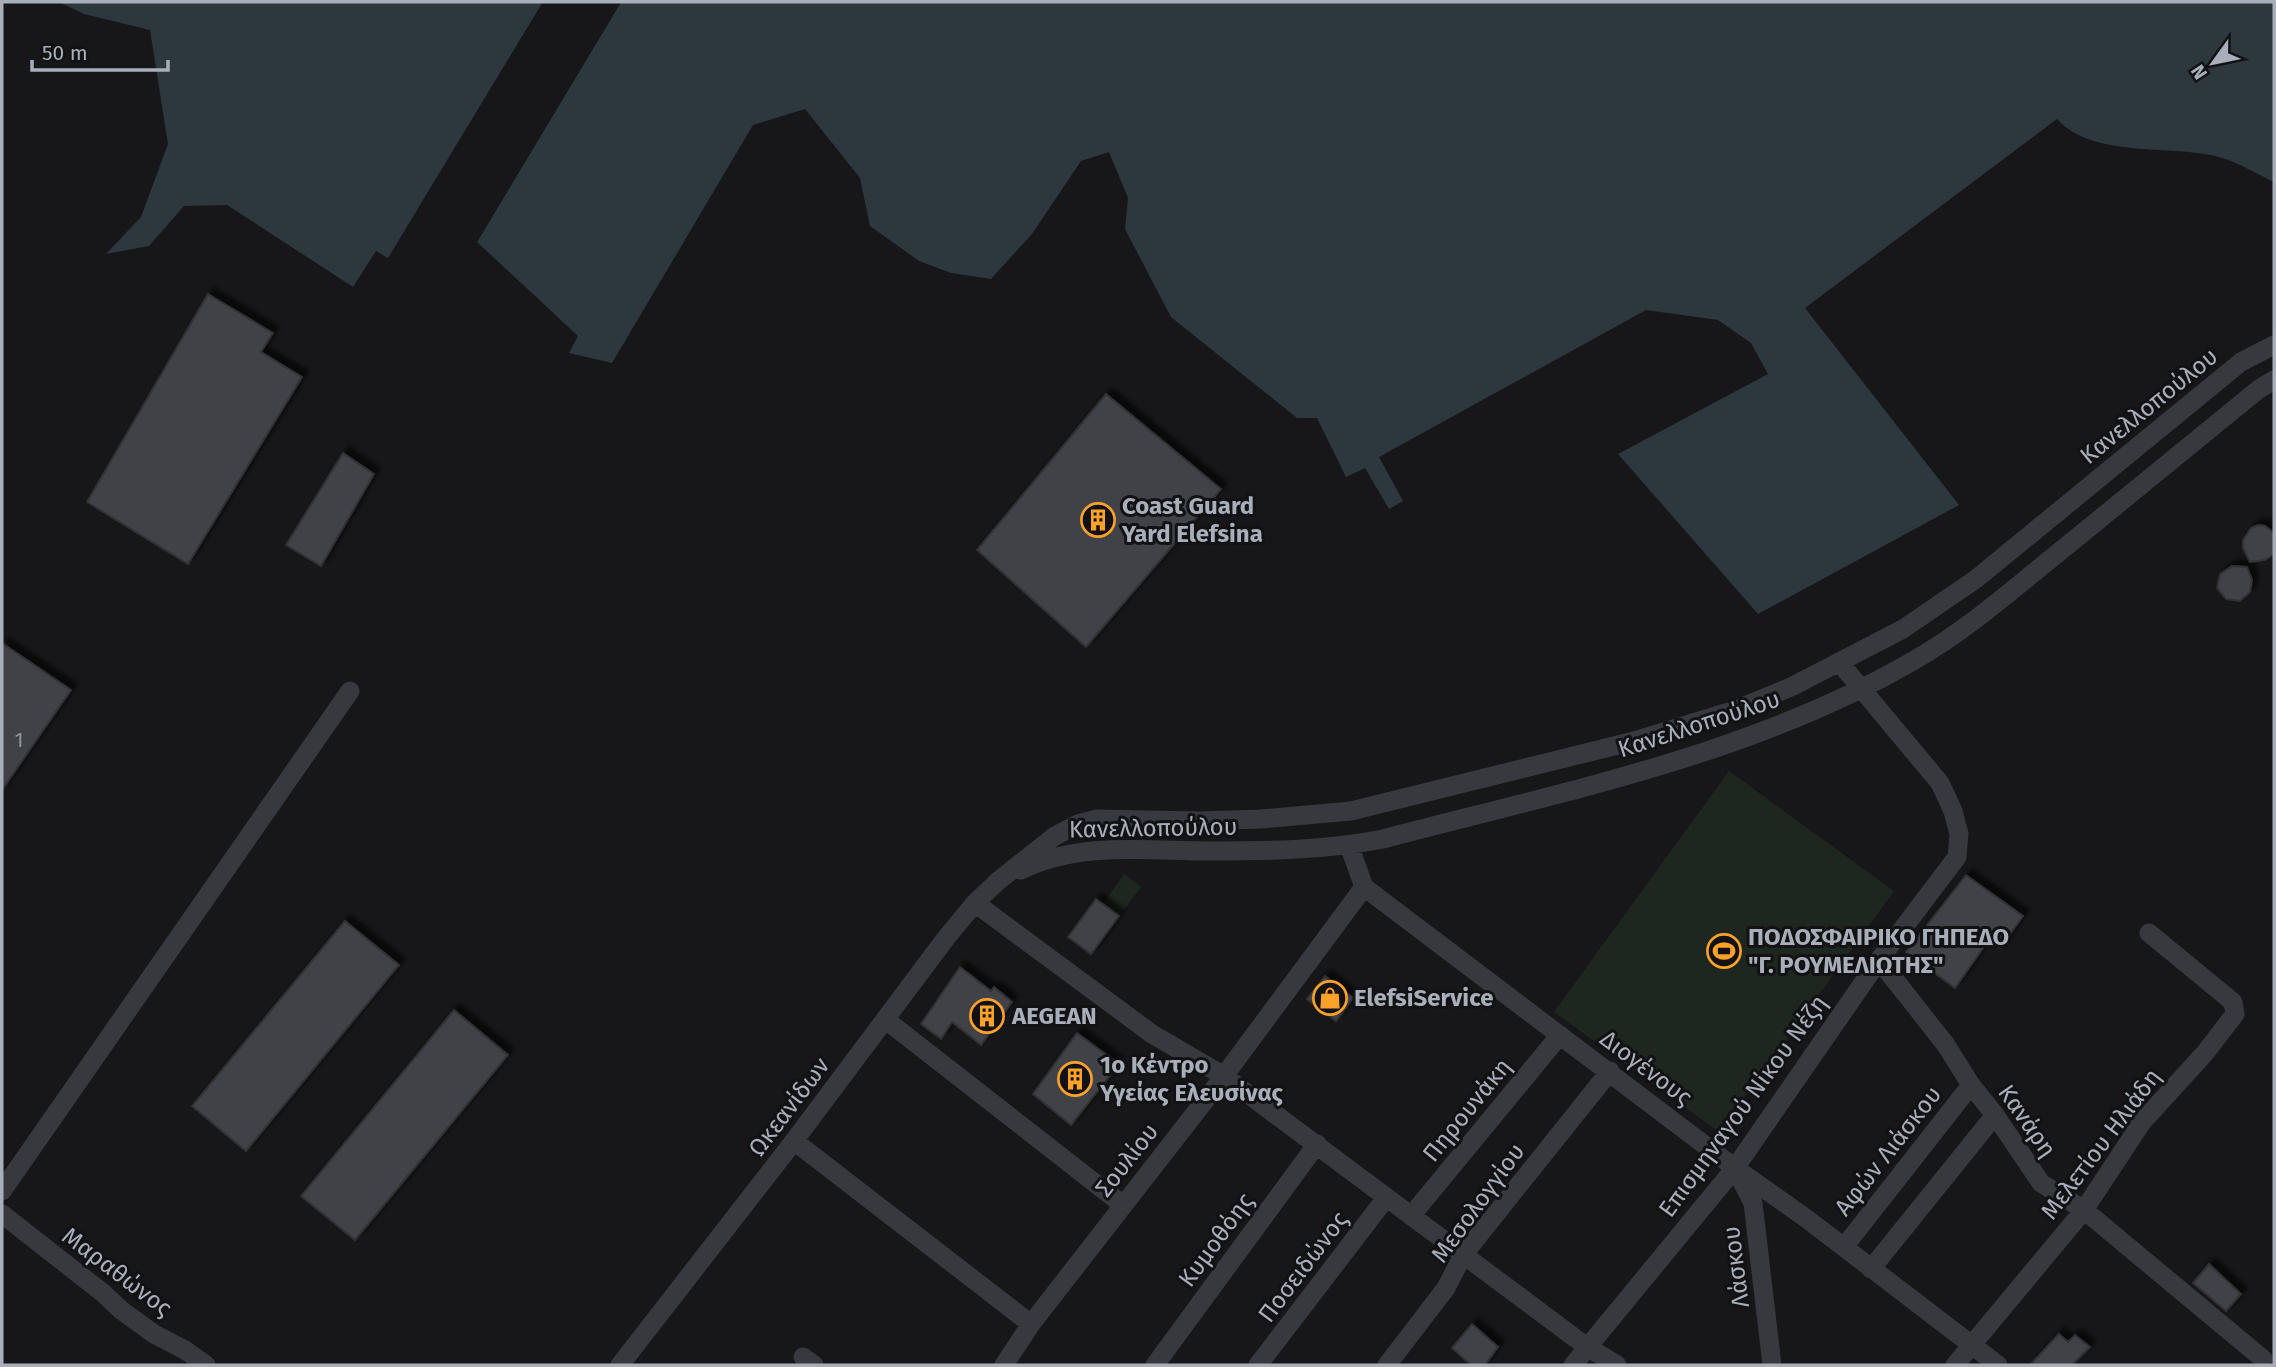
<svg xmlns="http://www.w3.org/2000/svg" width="2276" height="1367" font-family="'Fira Sans',sans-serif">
<defs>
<filter id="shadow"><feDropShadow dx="6" dy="-6" stdDeviation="2" flood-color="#0009"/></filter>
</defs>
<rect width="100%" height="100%" fill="#171719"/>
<path fill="#1e271f" d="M1729 771 1894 891 1719 1132 1554 1012Z
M1124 874 1141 887 1119 916 1103 904Z"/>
<path fill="#2c383e" d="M59 2H543L388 258 376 251 353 287 227 205 184 206 149 246 106 254 141 217 168 144 150 30 84 14Z
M621 2H2274V182C2257 174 2238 162 2219 157 2171 144 2093 159 2057 119L1805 308 1959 505 1758 614 1618 454 1768 374 1751 343 1718 320 1646 310 1379 457 1403 501 1389 509 1365 468 1346 477 1317 418H1297L1171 317 1125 229 1128 198 1109 152 1081 161 1032 234 991 279 951 273 919 261 870 226 860 178 805 109 753 125 612 363 569 353 578 336 477 242Z"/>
<path fill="#171719" d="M543 2H547L422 209 419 207Z
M617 2H621L477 242 474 240Z"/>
<path fill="#414246" stroke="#313135" stroke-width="2" filter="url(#shadow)" d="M208 294 273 333 261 352 302 377 188 564 87 502Z
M1106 394 1221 489 1086 647 977 550Z
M343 453 374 474 321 566 286 545Z
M2258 525 2265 526 2274 533V554L2265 560 2250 562 2243 548V540L2251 528Z
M2232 566 2247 567 2252 580 2250 592 2240 601 2226 599 2217 588 2220 574Z
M2 643 71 690 2 790Z
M1966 875 2023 916 2000 948 1988 941 1955 988 1906 952Z
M1096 899 1119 916 1091 954 1068 937Z
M345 921 399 965 246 1151 192 1106Z
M960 967 991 991 994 987 1012 1002 981 1045 952 1022 941 1039 921 1024Z
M1325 976 1353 998 1336 1021 1307 999Z
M454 1010 508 1055 355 1240 301 1196Z
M1077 1033 1119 1064 1071 1125 1033 1094Z
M2209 1264 2241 1294 2226 1311 2193 1283Z
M1472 1324 1498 1347 1485 1365H1471L1452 1348Z
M2059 1334 2068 1342 2075 1335 2090 1347 2072 1365H2030Z"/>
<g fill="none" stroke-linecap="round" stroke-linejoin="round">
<path stroke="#37393e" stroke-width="19" d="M1021 870C1081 841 1147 851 1212 851 1269 851 1327 850 1383 839 1565 791 1755 754 1918 658 1968 629 2013 589 2058 553 2125 498 2192 444 2259 389L2274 380
M1364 887 1735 1168 1807 1219 1998 1365
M975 903 1152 1034 1224 1076 1587 1347 1617 1365
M1879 960 1946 1045 1971 1085 1995 1115 2041 1183 2084 1210 2263 1359
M886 1020 1123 1205
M794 1141 1031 1324
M1737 1172 1753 1203 1772 1365
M2 1191 350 691
M2 1214 103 1293 121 1310 154 1334 185 1350 206 1365
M1411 1216 1560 1035
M1844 1247 1971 1085
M1871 1269 1995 1115
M803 1357 814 1365
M620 1365 794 1141 946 938 975 903 998 881 1055 836 1078 824 1097 819 1200 821 1261 819 1351 811 1634 741 1735 710 1791 687 1903 629 1976 579 2241 362 2274 345
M1004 1365 1031 1324 1224 1076 1364 887 1349 845
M1155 1365 1317 1144
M1258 1365 1386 1198
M1387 1365 1446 1288 1463 1255 1610 1071
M1573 1365 1735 1168 1879 960 1957 857 1959 834 1953 811 1940 783 1840 663
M1955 1365 2084 1210 2142 1122 2205 1053 2235 1014 2233 1002 2149 933"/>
</g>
<defs>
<g id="building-ring" transform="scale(1.75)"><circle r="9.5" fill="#121214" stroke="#fca22b" stroke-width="1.5"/><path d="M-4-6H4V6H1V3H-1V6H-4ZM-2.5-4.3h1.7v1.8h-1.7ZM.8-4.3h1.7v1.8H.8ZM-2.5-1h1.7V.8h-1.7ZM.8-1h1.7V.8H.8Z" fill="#fca22b"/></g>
<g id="stadium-ring" transform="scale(1.75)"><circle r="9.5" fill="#121214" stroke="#fca22b" stroke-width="1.5"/><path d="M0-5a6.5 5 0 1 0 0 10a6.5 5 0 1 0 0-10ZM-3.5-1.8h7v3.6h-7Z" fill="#fca22b"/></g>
<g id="shop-ring" transform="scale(1.75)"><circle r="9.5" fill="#121214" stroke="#fca22b" stroke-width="1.5"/><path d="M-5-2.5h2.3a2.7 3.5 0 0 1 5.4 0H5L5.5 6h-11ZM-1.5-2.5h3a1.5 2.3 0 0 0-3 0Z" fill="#fca22b"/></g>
</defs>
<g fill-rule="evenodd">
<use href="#building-ring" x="1098" y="520"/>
<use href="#stadium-ring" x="1724" y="951"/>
<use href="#shop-ring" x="1330" y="998"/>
<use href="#building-ring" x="987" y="1016"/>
<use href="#building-ring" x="1075" y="1079"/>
</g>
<g text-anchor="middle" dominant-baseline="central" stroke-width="6" stroke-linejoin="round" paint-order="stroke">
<g font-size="21" fill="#8e949d">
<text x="19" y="740">1</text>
</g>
<g font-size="24" fill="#a8afba" stroke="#121214">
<text transform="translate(2149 406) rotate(-39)">Κανελλοπούλου</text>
<text transform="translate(1699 724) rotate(-18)">Κανελλοπούλου</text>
<text transform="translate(1153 828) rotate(-1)">Κανελλοπούλου</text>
<text transform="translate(1646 1068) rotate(37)">Διογένους</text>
<text transform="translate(1743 1106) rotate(-54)">Επισμηναγού Νίκου Νέζη</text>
<text transform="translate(789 1107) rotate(-53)">Ωκεανίδων</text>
<text transform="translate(1467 1110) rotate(-51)">Πηρουνάκη</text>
<text transform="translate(2027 1121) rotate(55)">Κανάρη</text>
<text transform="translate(2101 1144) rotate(-53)">Μελετίου Ηλιάδη</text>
<text transform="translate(1888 1151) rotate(-52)">Αφών Λιάσκου</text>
<text transform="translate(1127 1160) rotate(-52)">Σουλίου</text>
<text transform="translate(1478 1203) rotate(-54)">Μεσολογγίου</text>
<text transform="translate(1216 1240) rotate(-54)">Κυμοθόης</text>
<text transform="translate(1303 1267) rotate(-53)">Ποσειδώνος</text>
<text transform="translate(1736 1267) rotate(-97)">Λάσκου</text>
<text transform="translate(117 1272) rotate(37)">Μαραθώνος</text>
</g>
<g font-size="24" font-weight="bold" fill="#a8afba" stroke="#121214" text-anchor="start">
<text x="1122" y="506">Coast Guard<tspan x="1122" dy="28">Yard Elefsina</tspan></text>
<text x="1748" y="937">ΠΟΔΟΣΦΑΙΡΙΚΟ ΓΗΠΕΔΟ<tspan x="1748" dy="28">"Γ. ΡΟΥΜΕΛΙΩΤΗΣ"</tspan></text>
<text x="1354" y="998">ElefsiService</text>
<text x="1012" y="1016">AEGEAN</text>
<text x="1100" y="1065">1ο Κέντρο<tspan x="1100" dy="28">Υγείας Ελευσίνας</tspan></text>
</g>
</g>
<rect width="2276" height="1367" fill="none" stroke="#a8afba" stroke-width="7"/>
<g transform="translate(2213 63) rotate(237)" stroke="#121214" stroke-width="5" paint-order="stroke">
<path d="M0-5L12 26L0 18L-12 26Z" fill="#a8afba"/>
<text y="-10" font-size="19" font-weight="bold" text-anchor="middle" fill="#a8afba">N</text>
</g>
<path d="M32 60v10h136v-10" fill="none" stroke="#a8afba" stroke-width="3.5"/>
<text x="42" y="60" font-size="21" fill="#a8afba" stroke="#121214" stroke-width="5" paint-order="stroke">50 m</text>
</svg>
